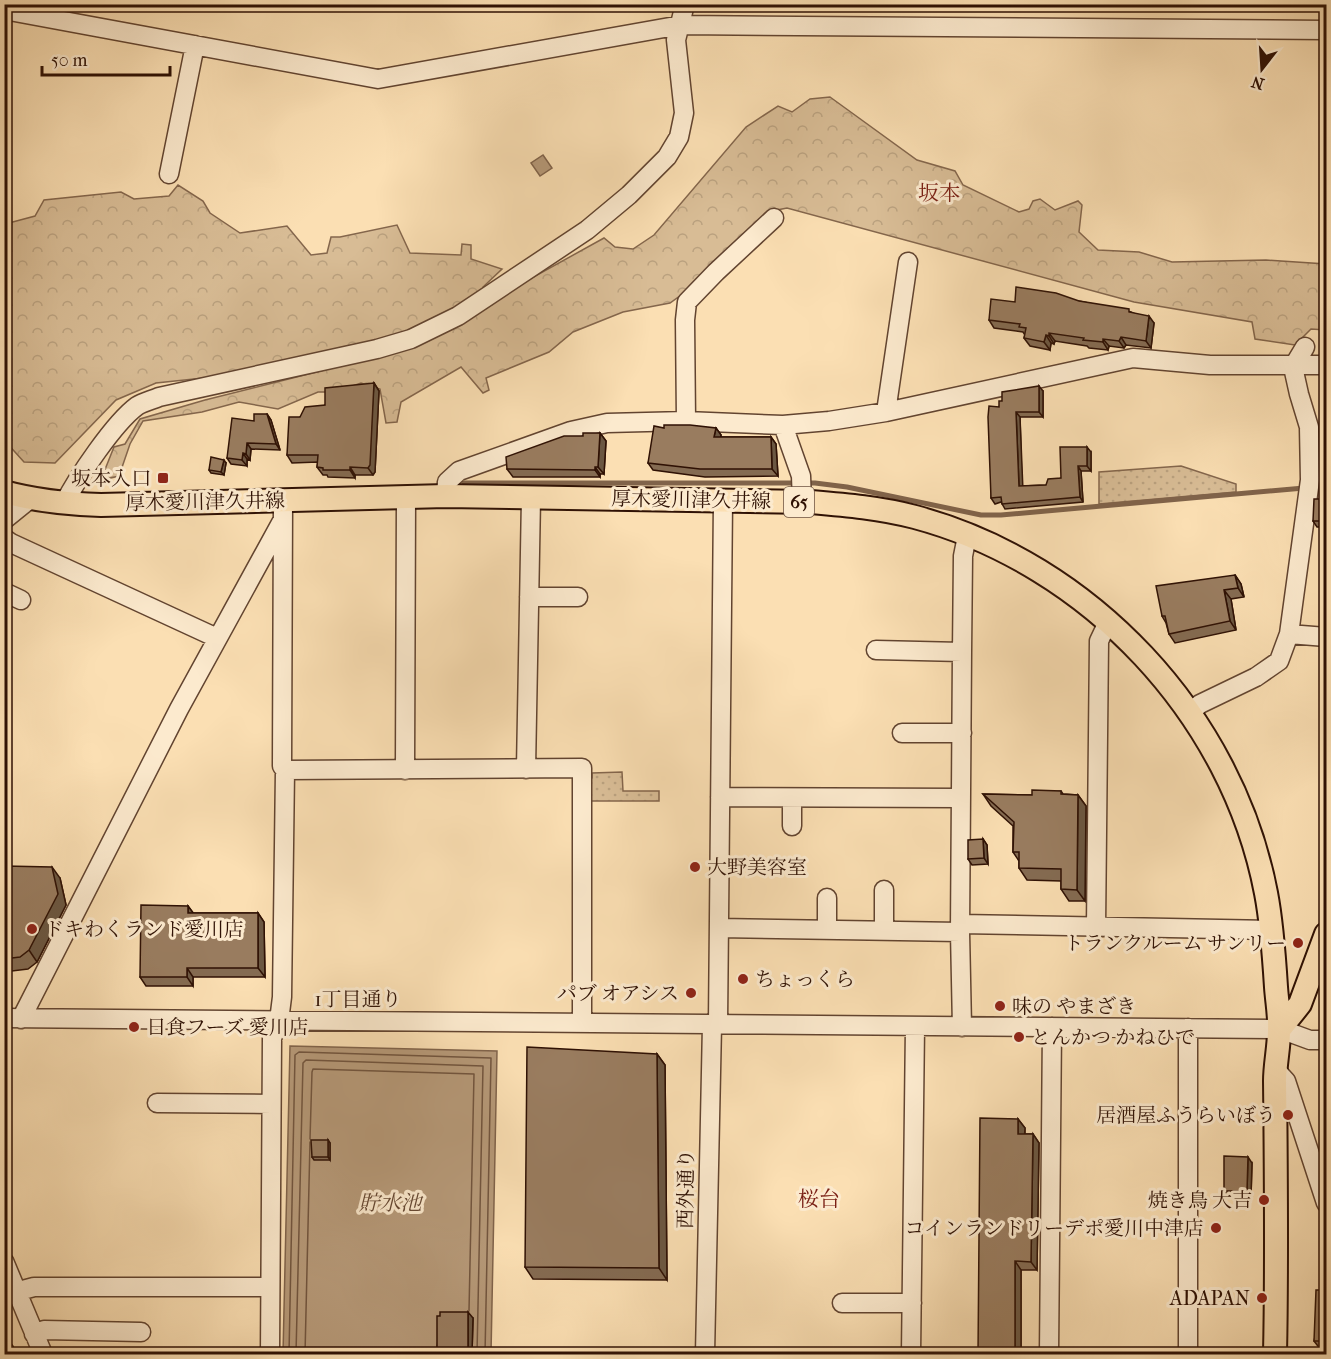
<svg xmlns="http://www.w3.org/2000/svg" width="1331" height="1359" font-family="'IM FELL French Canon','Noto Serif JP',serif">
<defs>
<pattern id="green-dots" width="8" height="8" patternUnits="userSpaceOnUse" patternTransform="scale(1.5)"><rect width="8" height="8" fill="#d8bc95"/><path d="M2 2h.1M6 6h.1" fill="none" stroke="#baa17f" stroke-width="1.8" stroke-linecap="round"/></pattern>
<pattern id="forest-crowns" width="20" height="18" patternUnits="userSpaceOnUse" patternTransform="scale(1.5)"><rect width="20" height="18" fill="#d8bc95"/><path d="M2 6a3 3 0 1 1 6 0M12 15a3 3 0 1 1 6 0" fill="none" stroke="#baa17f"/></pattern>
</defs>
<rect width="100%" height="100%" fill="#fbdfb3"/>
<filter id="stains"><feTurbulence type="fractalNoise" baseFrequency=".00333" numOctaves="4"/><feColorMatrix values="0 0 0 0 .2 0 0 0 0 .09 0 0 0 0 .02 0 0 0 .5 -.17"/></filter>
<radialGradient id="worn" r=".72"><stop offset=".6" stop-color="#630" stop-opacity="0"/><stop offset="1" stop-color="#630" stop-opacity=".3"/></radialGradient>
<path fill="url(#green-dots)" stroke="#84664c" stroke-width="1.5" d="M1181 466 1236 484V492L1099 504V472Z
M622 772 623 791H659V801H587V779L592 778V773Z"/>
<path fill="url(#forest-crowns)" stroke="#84664c" stroke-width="1.5" d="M830 97 917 160 955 171 963 185 1019 212 1029 209 1033 201 1040 199 1055 210 1078 201 1082 205 1079 232 1098 250 1139 252 1172 262 1266 260 1326 264V330L1311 329 1295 345 1255 339 1252 322 1134 302 787 208 777 210 695 285 670 303 623 312 573 332 549 352 486 378 489 390 483 393 461 367 401 402 397 422 386 423 380 389 361 383 335 392H318L278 409 239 402 202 412 143 421 130 444 119 476 106 479 104 472 114 447 125 444 140 419 205 400 356 362 156 383 116 400 55 463 24 462 5 441V224L35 216 44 200 121 192 134 199 169 196 178 185 203 201 210 213 240 233 287 226 311 255 327 253 331 237H340L397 225 410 253 461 255 462 244 471 245V259L502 269 483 287 492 300 604 238 615 247 633 249 654 235 746 127 778 106 792 112 810 99Z"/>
<path fill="#b69978" stroke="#80634a" stroke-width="1.5" d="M543 155 552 168 540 176 531 163Z
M290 1046 497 1051 491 1354H283Z"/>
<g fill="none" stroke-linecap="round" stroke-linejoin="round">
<path stroke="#72553e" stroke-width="1.5" d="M310 1139 312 1072 313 1069 474 1074 469 1311
M289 1354 295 1055 299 1052 491 1058 485 1354
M296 1354 303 1063 306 1060 483 1066 477 1354
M305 1354 310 1142"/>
<path stroke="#80634a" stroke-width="5" d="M464 483H815L847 487 981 515H1001L1304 488
M1314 487 1326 486"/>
<g stroke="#624430" stroke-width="21">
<path id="minor" d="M4 10 378 79 681 25 1326 30
M169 174 195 45
M1305 347 1293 367 1299 394 1309 427 1310 480 1289 634 1326 637
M886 412 908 262
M686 421 685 320 687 302 716 272 774 218
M783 425 801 476 802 502
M446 496 447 482 459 471 571 431 607 423 686 421 783 425 829 421 886 412 1133 358 1210 365H1326
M64 504C77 478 114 423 137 406 143 402 152 400 159 397L377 349 411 339 458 316 587 230 629 195 667 157 679 137 684 113 676 40 685 4
M4 520 30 499
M4 538 11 543 217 638
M4 592 21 600
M529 597H578
M876 650 962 652
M1190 712 1200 704 1256 677 1279 661 1289 634
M902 733H962
M526 769 531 498
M285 770 582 768V1023
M405 770 406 498
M720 797 960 798
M792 798V826
M960 924 1272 930
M1096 927 1099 641 1108 622
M719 928 960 932
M827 930V898
M884 931V890
M4 1018 1280 1029 1310 1040H1326
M21 1019 179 709 282 521
M718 1024 723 500
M962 1027 960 932 962 652 963 556 967 536
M1275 1069 1286 1081 1326 1203
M157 1103 271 1104
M4 1261 43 1354
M4 1295 34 1287H270
M842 1303H912
M34 1334 44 1330 141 1332
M270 1354 272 1038 279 1021 282 997 285 770 282 766 283 501
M705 1354 712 1025
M911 1354 915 1026
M1049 1354 1052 1027
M1188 1354V1028"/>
</g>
<g stroke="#2f1104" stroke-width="26">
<path id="major" d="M4 492C37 501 68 504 101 505L446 496 811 502C846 505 881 508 915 517 1090 564 1232 715 1266 893 1272 924 1274 955 1276 987 1277 1002 1280 1017 1279 1031 1279 1048 1275 1064 1275 1081 1276 1172 1277 1263 1275 1354
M1280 1029 1300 1004 1326 934"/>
</g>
<use href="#minor" stroke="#fceace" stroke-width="18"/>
<use href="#major" stroke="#fbdfb3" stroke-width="22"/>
</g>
<path fill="#846b52" stroke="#2f1104" stroke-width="1.5" d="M1079 301 1131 312 1154 323 1151 348 1126 345 1124 348 1109 346 1108 350 1089 348 1087 346 1055 341 1054 344 1051 343 1050 350 1030 346 1024 338 1025 335 1023 332 994 328 989 320 1015 302Z
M374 383 379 391 375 472 373 475H355V478L328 477 327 475H323L317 467 318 462 292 463 287 455 300 417 325 405Z
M1043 391V417H1020L1022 486 1046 485 1061 478 1091 452V471H1081L1083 502 1005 509 1001 502 995 504 991 498 999 407 1002 401Z
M267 414 271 420 280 450 251 449 250 460 247 459V466L231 464 227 458 254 421Z
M664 428H716L721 435V437H771L776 444 778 476 705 477 653 470 648 463Z
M600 433 606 441 604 474H600V477H513L507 469 583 436Z
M226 463 224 475 211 473 209 470Z
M1326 499V527H1317L1313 521Z
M1235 575 1241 584 1244 597 1231 599 1236 630 1175 643 1169 634 1166 623 1162 616Z
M1061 791 1063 794 1078 795 1086 806 1085 901H1069L1061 889V881L1027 880 1019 868V861L1013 852V826L991 806 983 794 1032 795Z
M983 839 987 845 988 864 972 865 968 859Z
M4 866 60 878 66 905 37 962 28 969 4 972Z
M188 906 193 913H258L264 922 265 977H193V986H146L140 977Z
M657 1054 665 1065 667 1280 533 1279 525 1267Z
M1018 1119 1025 1128V1134H1033L1039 1143 1037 1270H1021V1354H978Z
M328 1140 330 1143V1160H314L312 1157Z
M1252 1163 1251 1197 1228 1196 1224 1191Z
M1326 1290V1350H1321L1314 1341Z
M440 1316 473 1318 472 1354H440L437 1350Z"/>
<path fill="#6b5742" stroke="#2f1104" stroke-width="1.5" d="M1149 316 1154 323 1151 348 1146 341Z
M1049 333 1055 341 1054 344 1049 336Z
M1046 335 1051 343 1050 350 1044 342Z
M1121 337 1126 345 1124 348 1119 341Z
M1103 339 1109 346 1108 350 1103 342Z
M374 383 379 391 375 472 373 475 368 468Z
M1039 386 1043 391V417L1039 412Z
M1016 412 1020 417 1023 491 1019 486Z
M267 414 271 420 280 450 276 444Z
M716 428 721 435 719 445 714 437Z
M600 433 606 441 604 474 598 467Z
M771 437 776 444 778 476 772 469Z
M247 443 251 449 250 460 246 454Z
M1087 447 1091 452V471L1087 466Z
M243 453 247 459V466L242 460Z
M224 460 226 463 224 475 221 472Z
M1078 466 1081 471 1083 502 1080 497Z
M350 467 355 475V478L350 470Z
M595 467 600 474V477L595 470Z
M1235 575 1241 584 1244 597 1238 588Z
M1224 590 1231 599 1236 630 1230 621Z
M1078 795 1086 806 1085 901 1077 890Z
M983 839 987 845 988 864 984 858Z
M52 867 60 878 66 905 37 962 29 950Z
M188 906 194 914 188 913Z
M258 913 264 922 265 977 258 968Z
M187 968 193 977V986L187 977Z
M657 1054 665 1065 667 1280 659 1268Z
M1018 1119 1025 1128 1024 1143 1018 1134Z
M1033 1134 1039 1143 1037 1270 1031 1262Z
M328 1140 330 1143V1160L328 1157Z
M1248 1157 1252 1163 1251 1197 1247 1191Z
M1015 1261 1021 1270V1354H1015Z
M468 1312 473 1318 472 1354H468Z
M6 1337 13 1346 16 1354H14Z"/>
<path fill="#997c5f" stroke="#2f1104" stroke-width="1.5" d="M1016 287 1056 293 1079 301 1129 309V312L1149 316 1146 341 1121 337 1119 341 1103 339V342L1083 340 1084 338 1049 333V336L1046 335 1044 342 1024 338 1026 328 1019 327 1020 324 989 320 991 299 1015 302Z
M374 383 370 465 368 468 350 467V470H323V468L317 467 318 455H287L289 417H300L305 407 325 405V388Z
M1039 386V412H1016L1019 486 1046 485 1048 479 1061 478 1060 447H1087V466H1078L1080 497 1002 504 1001 497 991 498 988 417 989 406 999 407V401H1002V392Z
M254 414H267L276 444 247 443 246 454 243 453 242 460 227 458 232 418 254 421Z
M664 425H690L716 428 714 437H771L772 469H700L648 463 654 426 664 428Z
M583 433H600L598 467H595V470L507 469 506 457 564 436H583Z
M211 457 224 460 221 472 209 470Z
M1314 499H1326V521H1313Z
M1235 575 1238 588 1224 590 1230 621 1169 634 1165 616H1162L1156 586Z
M1325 746H1326V783H1325Z
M1032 790 1061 791V794L1078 795 1077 890 1061 889V869L1019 868V852H1013L1014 822 983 794 1032 795Z
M983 839 984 858 968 859V840Z
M4 866 52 867 58 894 29 950 20 957 4 959Z
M141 905 188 906V913H258V968H187V977H140Z
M527 1047 657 1054 659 1268 525 1267Z
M980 1118 1018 1119V1134H1033L1031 1262 1015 1261V1354H978Z
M311 1140H328V1157H312Z
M1224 1156 1248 1157 1247 1191H1224Z
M1316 1290H1326V1341H1314Z
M440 1312H468V1354H440V1350H437V1316H440Z
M6 1337 14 1354H4V1338Z"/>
<g fill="#8f2418" stroke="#fceace" stroke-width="2">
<rect x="157" y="472" width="12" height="12" rx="3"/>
<circle cx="695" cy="867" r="6"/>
<circle cx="32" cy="929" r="6"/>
<circle cx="1298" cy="943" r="6"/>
<circle cx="743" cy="979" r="6"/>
<circle cx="691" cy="993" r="6"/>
<circle cx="1000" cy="1006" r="6"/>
<circle cx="134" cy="1027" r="6"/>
<circle cx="1019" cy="1037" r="6"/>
<circle cx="1288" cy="1115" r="6"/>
<circle cx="1264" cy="1200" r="6"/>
<circle cx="1216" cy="1228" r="6"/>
<circle cx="1262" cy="1298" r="6"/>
</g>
<g text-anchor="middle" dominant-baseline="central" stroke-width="6" stroke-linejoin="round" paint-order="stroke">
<rect fill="#fceace" stroke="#6c5241" stroke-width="1.5" x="784" y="487" width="30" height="30" rx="4.5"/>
<g font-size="18" font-weight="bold" fill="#2f1104">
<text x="799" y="502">65</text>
</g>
<g font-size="20" fill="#2f1104" stroke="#fceace" text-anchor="end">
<text x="151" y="478">坂本入口</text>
<text x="707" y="867" text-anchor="start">大野美容室</text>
<text x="44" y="929" text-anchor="start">ドキわくランド愛川店</text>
<text x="1286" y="943">トランクルーム サンリー</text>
<text x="755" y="979" text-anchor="start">ちょっくら</text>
<text x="679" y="993">パブ オアシス</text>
<text x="1012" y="1006" text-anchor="start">味の やまざき</text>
<text x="146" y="1027" text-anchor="start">日食フーズ 愛川店</text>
<text x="1031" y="1037" text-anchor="start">とんかつ かねひで</text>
<text x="1276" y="1115">居酒屋ふうらいぼう</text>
<text x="1252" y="1200">焼き鳥 大吉</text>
<text x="1204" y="1228">コインランドリーデポ愛川中津店</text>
<text x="1250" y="1298">ADAPAN</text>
</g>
<g font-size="20" fill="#2f1104" stroke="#fceace">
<text transform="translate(691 500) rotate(1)">厚木愛川津久井線</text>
<text transform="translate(205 502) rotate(-1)">厚木愛川津久井線</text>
<text x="358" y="999">1丁目通り</text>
<text transform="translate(686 1189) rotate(-89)">西外通り</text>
</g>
<g font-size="21" fill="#7a1f14" stroke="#fceace">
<text x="939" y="193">坂本</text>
<text x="819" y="1199">桜台</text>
</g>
<g font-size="21" font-style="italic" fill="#654732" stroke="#fceace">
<text x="390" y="1203">貯水池</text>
</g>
</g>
<rect width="1331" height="1359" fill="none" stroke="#fbdfb3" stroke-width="24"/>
<rect x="6" y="6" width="1319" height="1347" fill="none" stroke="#2f1104" stroke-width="3"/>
<rect x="12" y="12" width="1307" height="1335" fill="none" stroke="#2f1104" stroke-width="1.5"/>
<g transform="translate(1262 69) rotate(197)" stroke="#fceace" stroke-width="4.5" paint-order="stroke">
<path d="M0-4.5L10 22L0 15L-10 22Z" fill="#2f1104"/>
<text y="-9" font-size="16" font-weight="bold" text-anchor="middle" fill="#2f1104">N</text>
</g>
<path d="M42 66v9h128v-9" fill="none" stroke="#2f1104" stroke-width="3"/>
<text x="51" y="66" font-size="18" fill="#2f1104" stroke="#fceace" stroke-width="4.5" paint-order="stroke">50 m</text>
<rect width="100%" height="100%" filter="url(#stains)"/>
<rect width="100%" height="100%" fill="url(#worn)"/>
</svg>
